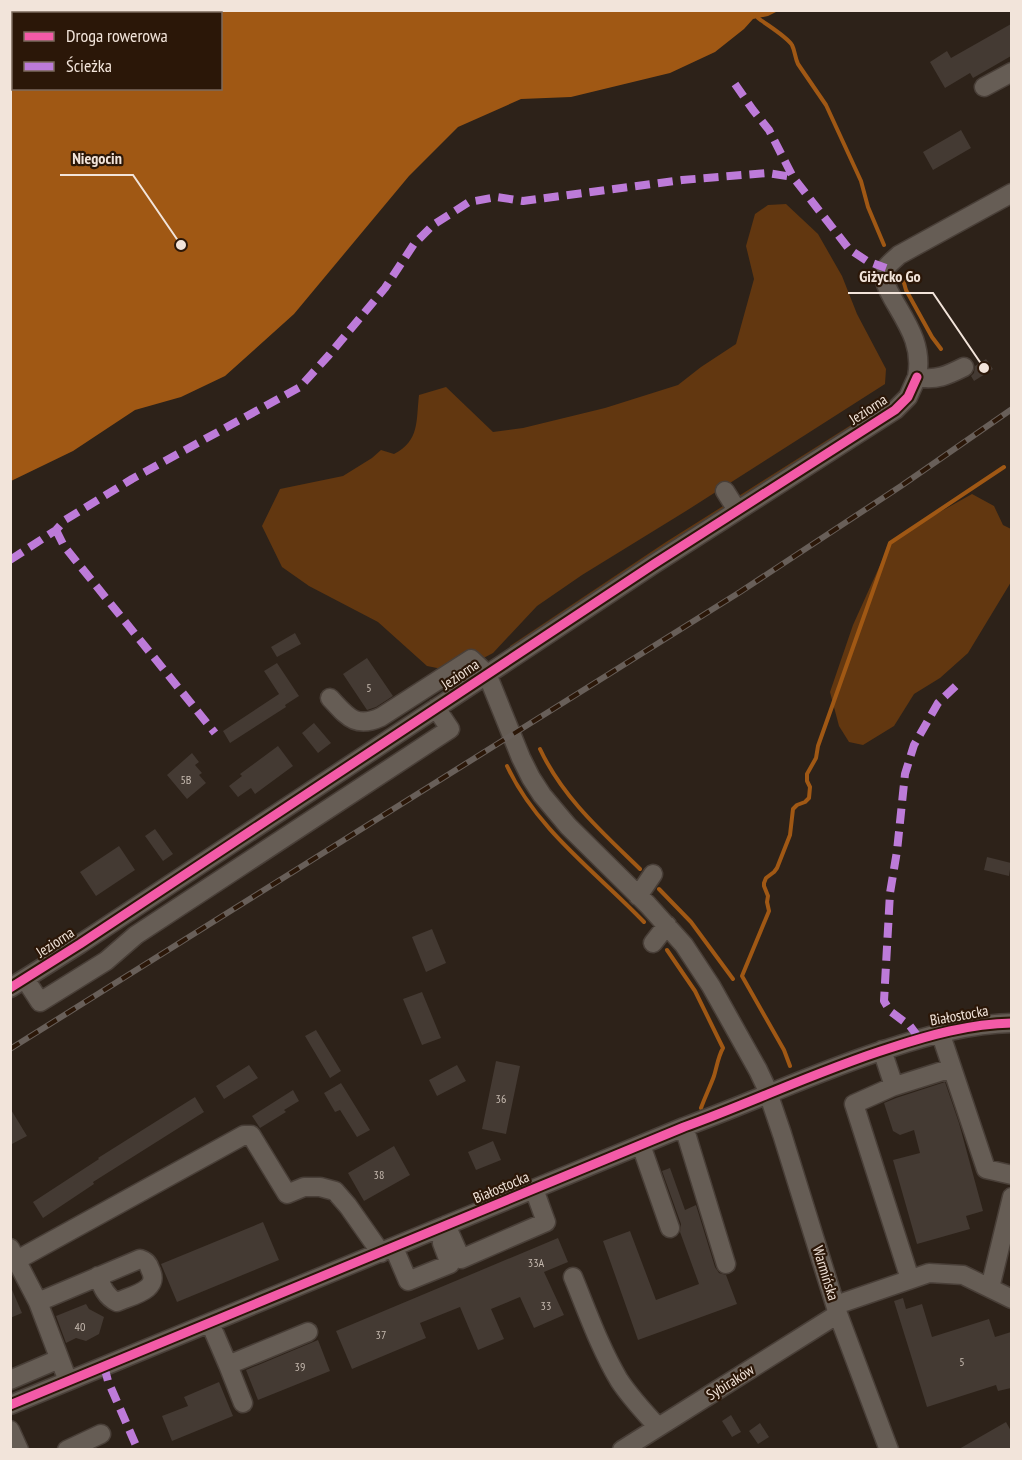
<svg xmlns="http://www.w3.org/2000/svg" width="1022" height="1460" font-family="'PT Sans Narrow',sans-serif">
<rect width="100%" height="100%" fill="#2d2219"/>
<path fill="#623710" d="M786 204 818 234 842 276 857 314 886 369 885 384 686 511 582 575 537 606 493 653 457 672 427 666 378 622 309 586 282 567 262 526 280 489 343 476 372 458 381 450 394 454C420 441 416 420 419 395L446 387 493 432 523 428 605 408 678 385 701 367 736 344 754 279 746 246 755 214 768 205Z
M886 403 855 429 738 502 734 499Z
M972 494 994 506 1003 525 1011 529V582L968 653 940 678 914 694 894 726 863 745 849 742 839 726 830 692 853 625 890 543 915 526Z
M728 503 729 508 509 652 510 646 666 542Z"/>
<path fill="#a05814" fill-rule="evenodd" d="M11 10H778V11L768 16 753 19 744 29 715 52 670 73 571 97 521 99 458 127 409 176 294 314 225 376 181 397 135 410 73 451 11 481ZM14 14H220V88H14Z"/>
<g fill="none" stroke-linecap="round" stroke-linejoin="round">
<path stroke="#a05814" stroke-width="4" d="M758 18C767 25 786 36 792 45 795 51 795 58 798 64L826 105 861 181 868 207 884 245
M905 278 904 283 906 290 932 337 941 349
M540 749C563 798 602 832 640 869
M507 766C537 830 596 872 644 922
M659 889 691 922 733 979
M667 950 695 991 723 1048C718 1057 717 1066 714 1076 710 1087 705 1097 701 1108
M790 1066 784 1050 742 976 769 911 767 902 768 896 764 886V883L766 878 774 872 777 868 790 835 793 809 797 805 805 802 809 798 810 787 807 781V774L816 758 818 746 890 543 1004 467"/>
</g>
<path fill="#443a33" d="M1011 24V56L973 78 970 73 945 88 930 62 947 51 951 58Z
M961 130 971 148 933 170 923 152Z
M986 359 993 369 974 381 971 376 974 373 975 366Z
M295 633 301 644 277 657 271 647Z
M367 658 393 696 376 707 367 710 343 674Z
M277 663 299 696 285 705 286 707 230 743 223 731 279 694 264 671Z
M314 723 331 743 318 753 302 733Z
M278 746 293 766 255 794 251 788 238 797 229 786 242 776 240 774Z
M192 753 199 762 195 765 202 773 199 775 206 783 187 799 167 775Z
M155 829 173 854 163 861 145 836Z
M119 846 135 870 96 896 80 872Z
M987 857 1011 863 1009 876 984 870Z
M432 929 446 963 426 972 412 937Z
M422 992 441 1038 422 1045 403 999Z
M316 1030 341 1071 330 1078 305 1036Z
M496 1061 520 1066 506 1134 482 1129Z
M249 1065 258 1078 224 1099 216 1086Z
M457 1065 466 1081 437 1096 429 1080Z
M945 1082 959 1123 983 1211 966 1216 970 1229 917 1244 893 1160 920 1153 914 1130 900 1135 893 1131 884 1103 896 1098Z
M341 1083 370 1130 357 1137 340 1110 335 1112 324 1093Z
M293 1090 299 1101 284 1110 286 1112 260 1128 252 1116Z
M195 1097 204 1112 93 1182 94 1184 43 1218 33 1202 99 1159 98 1158Z
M10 1108 27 1136 10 1145Z
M493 1141 501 1160 476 1170 468 1152Z
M394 1146 410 1175 364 1201 348 1173Z
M670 1168 685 1210 696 1205 715 1267 719 1273 726 1275 737 1304 638 1340 603 1241 630 1231 656 1300 699 1284 680 1232 681 1224 662 1171Z
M263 1222 279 1260 177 1302 161 1264Z
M558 1238 568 1262 544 1272 564 1315 534 1328 520 1297 491 1309 504 1339 478 1350 460 1307 420 1323 426 1338 352 1369 336 1331Z
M10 1285 22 1313 10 1318Z
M903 1298 906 1309 922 1304 932 1337 989 1319 995 1337 1011 1332V1388L998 1391 996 1385 927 1407 894 1301Z
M86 1304 89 1309 104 1317 99 1334 86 1341 76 1338 66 1343 56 1316Z
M318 1340 330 1371 258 1400 246 1370Z
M219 1382 233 1416 172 1441 162 1416 188 1406 184 1397Z
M731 1415 741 1432 732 1437 722 1421Z
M1006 1422 1011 1431V1449H959Z
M760 1423 769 1437 758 1444 749 1431Z"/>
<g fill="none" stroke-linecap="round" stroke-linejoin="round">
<g stroke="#493f38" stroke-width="21">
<path id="minor" d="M984 87 1012 72
M964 367C948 375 936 381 917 377 923 346 908 325 893 299 889 292 883 281 884 273 885 266 894 260 899 255L1012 193
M725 491 737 510
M330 698C347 716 355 729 381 717L471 659 487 674 521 758 531 778 542 795 568 826 648 905 684 945 711 986 758 1070 766 1087 782 1134 838 1314 889 1450
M638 896 653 874
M653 943 667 925
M25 979 40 1002 106 961 136 935 450 729 436 708
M10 988 80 944 654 564 895 410 908 397 917 377
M940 1032 986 1169 1012 1175
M882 1050 894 1086
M684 1127 726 1264
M641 1145 670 1228
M446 1225 461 1259 546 1222 534 1189
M10 1248 38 1302 68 1381
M394 1248 408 1281 450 1264 442 1243
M17 1260 244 1135H251L287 1194 304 1187H320L335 1191 348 1206 381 1253
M573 1277C587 1311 600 1348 619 1380 630 1397 644 1412 658 1427
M910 1279 854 1104 892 1087 952 1068
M990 1288 1012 1197
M38 1302 140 1259C146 1261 148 1263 150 1269 161 1290 133 1295 117 1302 106 1297 102 1287 98 1276
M836 1305 929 1273 963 1275 1012 1299
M210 1323 228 1365 243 1403
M228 1365 308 1332
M10 1380 59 1359
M10 1405 684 1127C753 1102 820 1070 890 1048 930 1035 969 1024 1012 1023
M10 1430 19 1450
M67 1450 101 1434
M622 1450 838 1314"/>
</g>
<use href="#minor" stroke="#665d55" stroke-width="18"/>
<g stroke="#685f59" stroke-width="6">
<path id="rail" d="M10 1049 740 592 901 486 1012 409"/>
</g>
<use href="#rail" stroke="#2b1708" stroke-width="4" stroke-dasharray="11" stroke-linecap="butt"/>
<path stroke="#bd7bd9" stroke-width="8" stroke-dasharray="15 8" stroke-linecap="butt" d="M735 84 753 110 769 130 793 177 849 249 867 261 886 268
M56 530 64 546 215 733
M10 560 56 530 65 520 132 479 300 387 329 355 385 288 414 244 433 225 469 202 497 197 523 201 682 180 767 173 793 177
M919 1038 910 1026 890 1011 884 1001 890 893 897 851 905 774 914 745 938 703 961 681
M104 1366 108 1381 138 1450"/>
<g stroke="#2b1708" stroke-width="13">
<path id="cycleway" d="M10 988 80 944 654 564 895 410 908 397 917 377
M10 1405 684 1127C753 1102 820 1070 890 1048 930 1035 969 1024 1012 1023"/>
</g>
<use href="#cycleway" stroke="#f35aa7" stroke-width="9"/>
</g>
<g text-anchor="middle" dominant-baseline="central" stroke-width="4.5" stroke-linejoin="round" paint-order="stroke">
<g font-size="12" fill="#c6bab0">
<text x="369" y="687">5</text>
<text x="186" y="779">5B</text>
<text x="501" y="1098">36</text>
<text x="379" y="1174">38</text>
<text x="536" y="1262">33A</text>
<text x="546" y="1305">33</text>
<text x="80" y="1326">40</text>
<text x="381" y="1334">37</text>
<text x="962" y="1361">5</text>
<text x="300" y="1366">39</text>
</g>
<g font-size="15" fill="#f2e4da" stroke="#2b1708">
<text transform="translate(868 409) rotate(-33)">Jeziorna</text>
<text transform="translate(460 674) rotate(-34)">Jeziorna</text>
<text transform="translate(55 942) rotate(-33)">Jeziorna</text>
<text transform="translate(959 1015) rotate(-10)">Białostocka</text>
<text transform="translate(501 1187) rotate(-23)">Białostocka</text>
<text transform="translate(826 1273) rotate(73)">Warmińska</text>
<text transform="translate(730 1382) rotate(-32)">Sybiraków</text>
</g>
</g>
<path fill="none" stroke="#f2e4da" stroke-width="2" d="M181 245L133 175H60M984 368L933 293H848"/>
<g fill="#f2e4da" stroke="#2b1708" stroke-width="2">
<circle cx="181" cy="245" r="6"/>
<circle cx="984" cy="368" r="6"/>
</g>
<g font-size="16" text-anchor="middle" font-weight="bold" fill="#f2e4da" stroke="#2b1708" stroke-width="4.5" stroke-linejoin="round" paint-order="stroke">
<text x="97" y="164">Niegocin</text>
<text x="890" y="282">Giżycko Go</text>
</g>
<rect width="1022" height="1460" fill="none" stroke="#f2e4da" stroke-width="24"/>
<rect x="12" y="12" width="210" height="78" fill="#2b1708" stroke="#7b695c" stroke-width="1.5"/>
<rect x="24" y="32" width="30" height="9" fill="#f35aa7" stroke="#7b695c" stroke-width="1.5"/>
<text x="66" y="42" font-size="18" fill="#f2e4da">Droga rowerowa</text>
<rect x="24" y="62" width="30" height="9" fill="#bd7bd9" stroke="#7b695c" stroke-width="1.5"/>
<text x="66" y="72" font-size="18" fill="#f2e4da">Ścieżka</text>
</svg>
